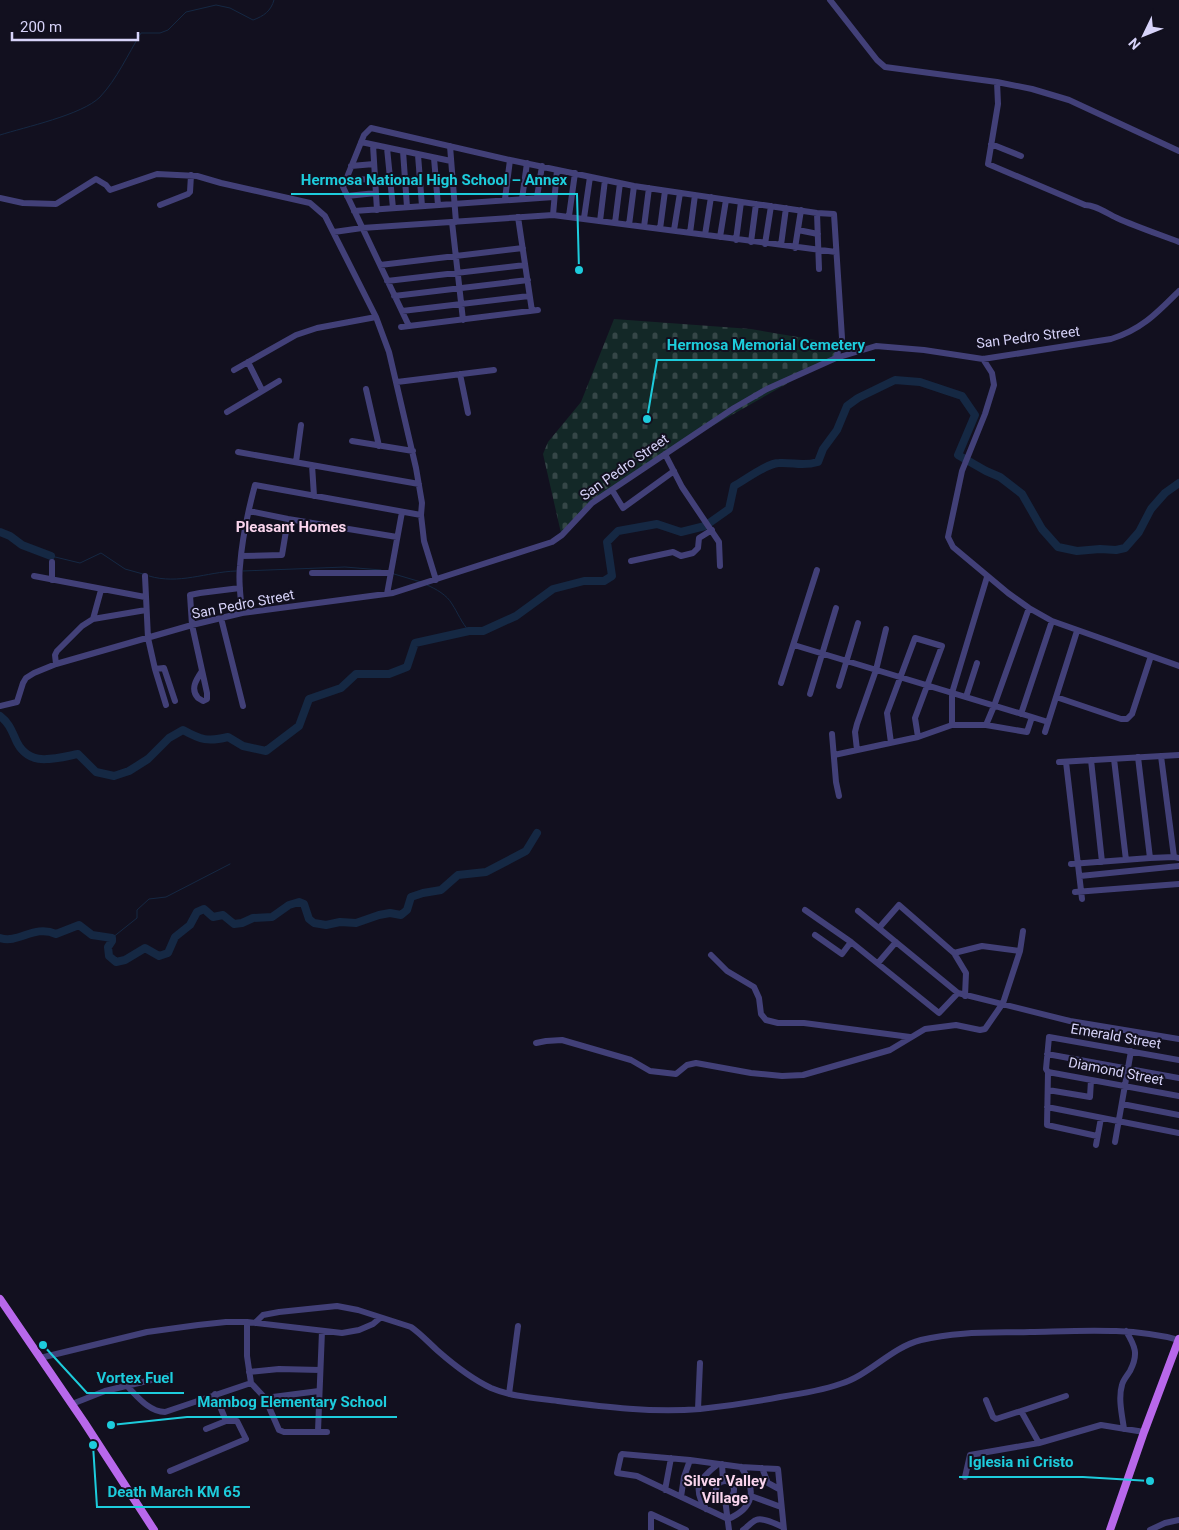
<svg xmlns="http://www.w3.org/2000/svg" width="1179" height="1530" font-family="Roboto,sans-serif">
<defs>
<pattern id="cemetery-stones" width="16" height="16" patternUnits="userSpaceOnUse" patternTransform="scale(1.25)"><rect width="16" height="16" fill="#132827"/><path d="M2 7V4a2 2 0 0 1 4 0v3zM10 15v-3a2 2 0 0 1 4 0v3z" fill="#354647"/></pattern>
</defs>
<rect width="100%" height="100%" fill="#12101f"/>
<path fill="url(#cemetery-stones)" d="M614 319 751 329 839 344 836 356 668 451 590 502 561 533 543 454 548 442 581 402Z"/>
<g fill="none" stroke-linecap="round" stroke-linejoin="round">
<path stroke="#152843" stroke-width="1" d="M0 135C25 127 82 115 100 97 117 79 128 54 141 33H160L168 30 186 12 216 5 230 8 253 20C264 16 271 11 274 0
M51 556 80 563 101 553 125 569 143 574
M243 571 345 567 381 570
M394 574 421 582
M149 576C179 585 206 572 236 571
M427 585C436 589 447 595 452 604 458 613 461 622 469 631
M112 938 137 918V910L149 899 166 897 230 864"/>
<path stroke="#152843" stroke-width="8" d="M0 532 10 536 22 545 51 556
M0 716C8 722 11 729 15 738 27 768 53 759 78 754L96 772 114 776 129 771 148 759 169 738 183 730C201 740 208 742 228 737L243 746 266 751 299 726 309 699 341 688 356 674H389L407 667 415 643 469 631H483L516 616 553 589 584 581H604L612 576 607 542 618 531 657 524 681 532 705 526 729 509 734 486C745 480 767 463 779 463 794 462 801 467 818 462L823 449 837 430 847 406 858 398 895 380 920 382 962 396 975 415 958 455 986 471 1000 477 1022 494 1042 529 1058 547 1077 551 1100 549 1116 550 1125 548 1139 532 1151 509 1165 493 1179 483
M0 938C19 944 34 924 56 934L79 925 92 935 112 938V941L108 947 109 956 116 962 125 960 145 948 159 956 168 953 175 937 190 925 197 912 204 909 213 917 223 915 234 924 242 923 253 918 272 917 289 905 299 902 304 904 309 919 314 923 326 925 340 922 356 923 379 915 390 913 401 915 407 910 411 897 423 893 441 890 458 875 486 872 526 851 537 833"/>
<path stroke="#424078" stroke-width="6" d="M830 0 877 60 885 67 997 82 1032 89 1069 100 1179 151
M997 82 998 104 988 164 1085 205C1096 205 1106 213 1117 218 1137 227 1158 234 1179 242
M361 142 451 161
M991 144 1021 156
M373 145 377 210
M450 146 456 222
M387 148 393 208
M403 151 407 207
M418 155 422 206
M434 158 438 205
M351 166 374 164
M345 180 376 179
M347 196 376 193
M537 197 542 166
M0 198 23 203 56 204 96 179 106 185 110 190 157 174 197 176 221 183 310 203 325 216 376 317 389 352 416 468 422 503 421 515 424 541 436 580
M505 199 510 160
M522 199 527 163
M160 205 188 194 190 192 191 175
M354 211 554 197
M817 213 819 269
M553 215 557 170
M569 216 575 173
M518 217 532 311
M584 218 590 177
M600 221 605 180
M452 222 463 320
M615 223 620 183
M629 225 634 186
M644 227 649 188
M660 229 665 191
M674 230 680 193
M798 230 818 234
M334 232 362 228 553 215 836 252
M690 233 695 195
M705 235 711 197
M720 237 726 200
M736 240 741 202
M751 242 756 204
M765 244 771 206
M781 245 786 208
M795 248 801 210
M380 265 523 248
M387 281 525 265
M394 296 528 280
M402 311 529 296
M409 326 343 187 364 135 371 128 510 160 634 186 817 213 834 214 842 338 836 358
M401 327 538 310
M983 359 992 373 994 385 985 414 962 471 948 537 953 547 1008 593 1029 608 1052 621 1179 666
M248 362 262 390
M234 370 296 335 317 328 376 317
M460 374 468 413
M397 382 494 370
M366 389 379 446
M227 412 279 381
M352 441 413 451
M238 452 419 484
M665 454 682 487 719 542 720 566
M296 462 301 425
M312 465 314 496
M612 490 623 508 674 471
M249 511 288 519 397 537
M241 556 282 555 288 519
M631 561 673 552 681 556 693 553 698 548 699 538 712 530
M312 573H391
M34 576 145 597
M145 576 148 638 155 669 164 668 175 701
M52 580V562
M387 594 402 512
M242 613C241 598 238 582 240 566 242 539 248 511 255 485L421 515
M221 618 243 706
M93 619 101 590
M794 645 1032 717 1027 732 986 725H952L918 737 834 755
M56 664 55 655 57 651 82 626 93 619 146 610
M155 669 166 705
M202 671C196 680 190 689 198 698L203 701 207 699V693L192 625 190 595 200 593 240 588
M781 683 817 570
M839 686 858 623
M810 694 836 608
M966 697 977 663
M1056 697 1121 719H1127L1132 714 1151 656
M0 706 17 702 23 683 26 678 34 673 56 664 192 625 242 613 393 593 552 542 562 535 592 503 734 408 767 389 836 358 876 346 924 350 983 359 1111 339C1141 330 1157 313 1179 291
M1021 714 1052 621
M1032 717 1048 722
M952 725V693L987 577
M986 725 994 706 1029 608
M1045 732 1077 631
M832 734 836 782 839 796
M891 743 887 713 915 638 942 646 915 718 918 737
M857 750 855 732 857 724 876 670 886 629
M1161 756 1174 857
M1138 757 1150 858
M1114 759 1126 860
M1091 760 1102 862
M1059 762 1179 755
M1066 762 1082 899
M1071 864 1150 858 1174 857 1179 858
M1080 876 1179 866
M1075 892 1179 884
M805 910 851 942 939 1013 958 993 1070 1021 1179 1039
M858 911 958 993
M879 928 899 905 954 953 966 973 965 996
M815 935 842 954 851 942
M1020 951 1023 931
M711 955 727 971 754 987 759 998 761 1014 766 1020 778 1023H804L910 1037
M878 963 896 942
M536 1043 546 1041 562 1040 631 1060 650 1071 676 1074 687 1065 696 1063 751 1073 782 1076 803 1075 890 1050 925 1029 956 1025 980 1030 985 1029 1003 1003 1020 951 982 946 954 953
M1047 1054 1179 1078
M1048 1072 1179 1096
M1048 1090 1090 1097 1091 1080
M1122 1104 1179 1115
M1047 1107 1179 1133
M1097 1136 1047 1125 1048 1072 1046 1069 1049 1037 1179 1060
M1115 1142 1131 1051
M1096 1145 1101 1118
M255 1323 263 1315 279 1312 337 1306 358 1310 411 1327C421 1334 429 1343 438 1351 454 1365 472 1379 491 1388 512 1397 536 1398 558 1401 605 1407 653 1413 700 1409 727 1406 754 1402 780 1397 800 1394 820 1391 840 1384 870 1375 890 1348 921 1340 957 1331 993 1333 1030 1332 1080 1331 1130 1327 1179 1340
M40 1358 147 1332 198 1325 226 1322H247L342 1333 359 1330 373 1324 380 1318
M249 1372 279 1369 320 1370
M251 1383 265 1398 279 1430 284 1432H327
M127 1386C137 1396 149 1412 165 1412L251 1383 247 1356V1322
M509 1394 518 1326
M265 1398 319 1391
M986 1400 993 1417 996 1419 1021 1411 1039 1443
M72 1404 105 1391 168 1376
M698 1409 700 1363
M1021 1411 1066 1396
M206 1429 226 1421
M1124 1429C1122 1415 1118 1398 1122 1385 1123 1380 1127 1376 1130 1371 1139 1354 1135 1346 1126 1331
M318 1431 322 1331
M722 1464 723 1481
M741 1467C757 1490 754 1508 728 1519L637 1476 617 1473 621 1455 622 1454 690 1460 741 1467 778 1469 784 1530
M762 1468 768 1483 779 1489
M170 1471 246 1439 237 1421H226L215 1394
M965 1477 970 1455 1039 1443 1101 1425 1144 1432
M716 1490a9 9 0 1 1 18 0a9 9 0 1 1-18 0Z
M665 1490 671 1458
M751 1496 781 1507
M681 1497 684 1477 690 1460
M725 1499 729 1530
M706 1509C692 1488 699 1479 717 1465
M651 1530V1514L686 1530
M743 1530C748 1527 751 1522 756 1520 763 1517 776 1524 783 1527
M1150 1530 1165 1523 1179 1520"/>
<path stroke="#b868eb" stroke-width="8" d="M0 1299 84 1422 154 1530
M1110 1530 1144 1432 1179 1339"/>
</g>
<g text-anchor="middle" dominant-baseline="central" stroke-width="4" stroke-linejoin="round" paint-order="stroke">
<g font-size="14" fill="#d7d3f9" stroke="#12101f">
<text transform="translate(1028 337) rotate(-7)">San Pedro Street</text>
<text transform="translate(624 467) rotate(-35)">San Pedro Street</text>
<text transform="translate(243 604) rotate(-11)">San Pedro Street</text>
<text transform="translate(1116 1036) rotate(10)">Emerald Street</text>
<text transform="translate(1116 1071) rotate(11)">Diamond Street</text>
</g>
<g font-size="15" font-weight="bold" fill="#fad5ed" stroke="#12101f">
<text x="291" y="527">Pleasant Homes</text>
<text x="725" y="1481">Silver Valley<tspan x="725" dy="17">Village</tspan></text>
</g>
</g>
<path fill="none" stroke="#1dccdc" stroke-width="2" d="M579 270L577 194H291M647 419L657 360H875M43 1345L87 1393H184M111 1425L187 1417H397M1150 1481L1083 1477H959M93 1445L97 1507H250"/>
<g fill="#1dccdc" stroke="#12101f" stroke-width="2">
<circle cx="579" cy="270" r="5"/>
<circle cx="647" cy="419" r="5"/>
<circle cx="43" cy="1345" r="5"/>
<circle cx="111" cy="1425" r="5"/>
<circle cx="1150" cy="1481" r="5"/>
<circle cx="93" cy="1445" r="5"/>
</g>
<g font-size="15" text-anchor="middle" font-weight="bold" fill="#1dccdc" stroke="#12101f" stroke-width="4" stroke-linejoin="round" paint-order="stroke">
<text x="434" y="185">Hermosa National High School – Annex</text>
<text x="766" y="350">Hermosa Memorial Cemetery</text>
<text x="135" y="1383">Vortex Fuel</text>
<text x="292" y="1407">Mambog Elementary School</text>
<text x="1021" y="1467">Iglesia ni Cristo</text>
<text x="174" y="1497">Death March KM 65</text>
</g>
<g transform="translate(1144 35) rotate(227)" stroke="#12101f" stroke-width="4" paint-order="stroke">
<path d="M0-4L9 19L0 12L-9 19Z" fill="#d7d3f9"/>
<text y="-8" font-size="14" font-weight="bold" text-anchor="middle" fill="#d7d3f9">N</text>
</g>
<path d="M12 32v8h126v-8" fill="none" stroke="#d7d3f9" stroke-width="2.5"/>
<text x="20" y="32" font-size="15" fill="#d7d3f9" stroke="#12101f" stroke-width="4" paint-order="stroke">200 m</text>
</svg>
